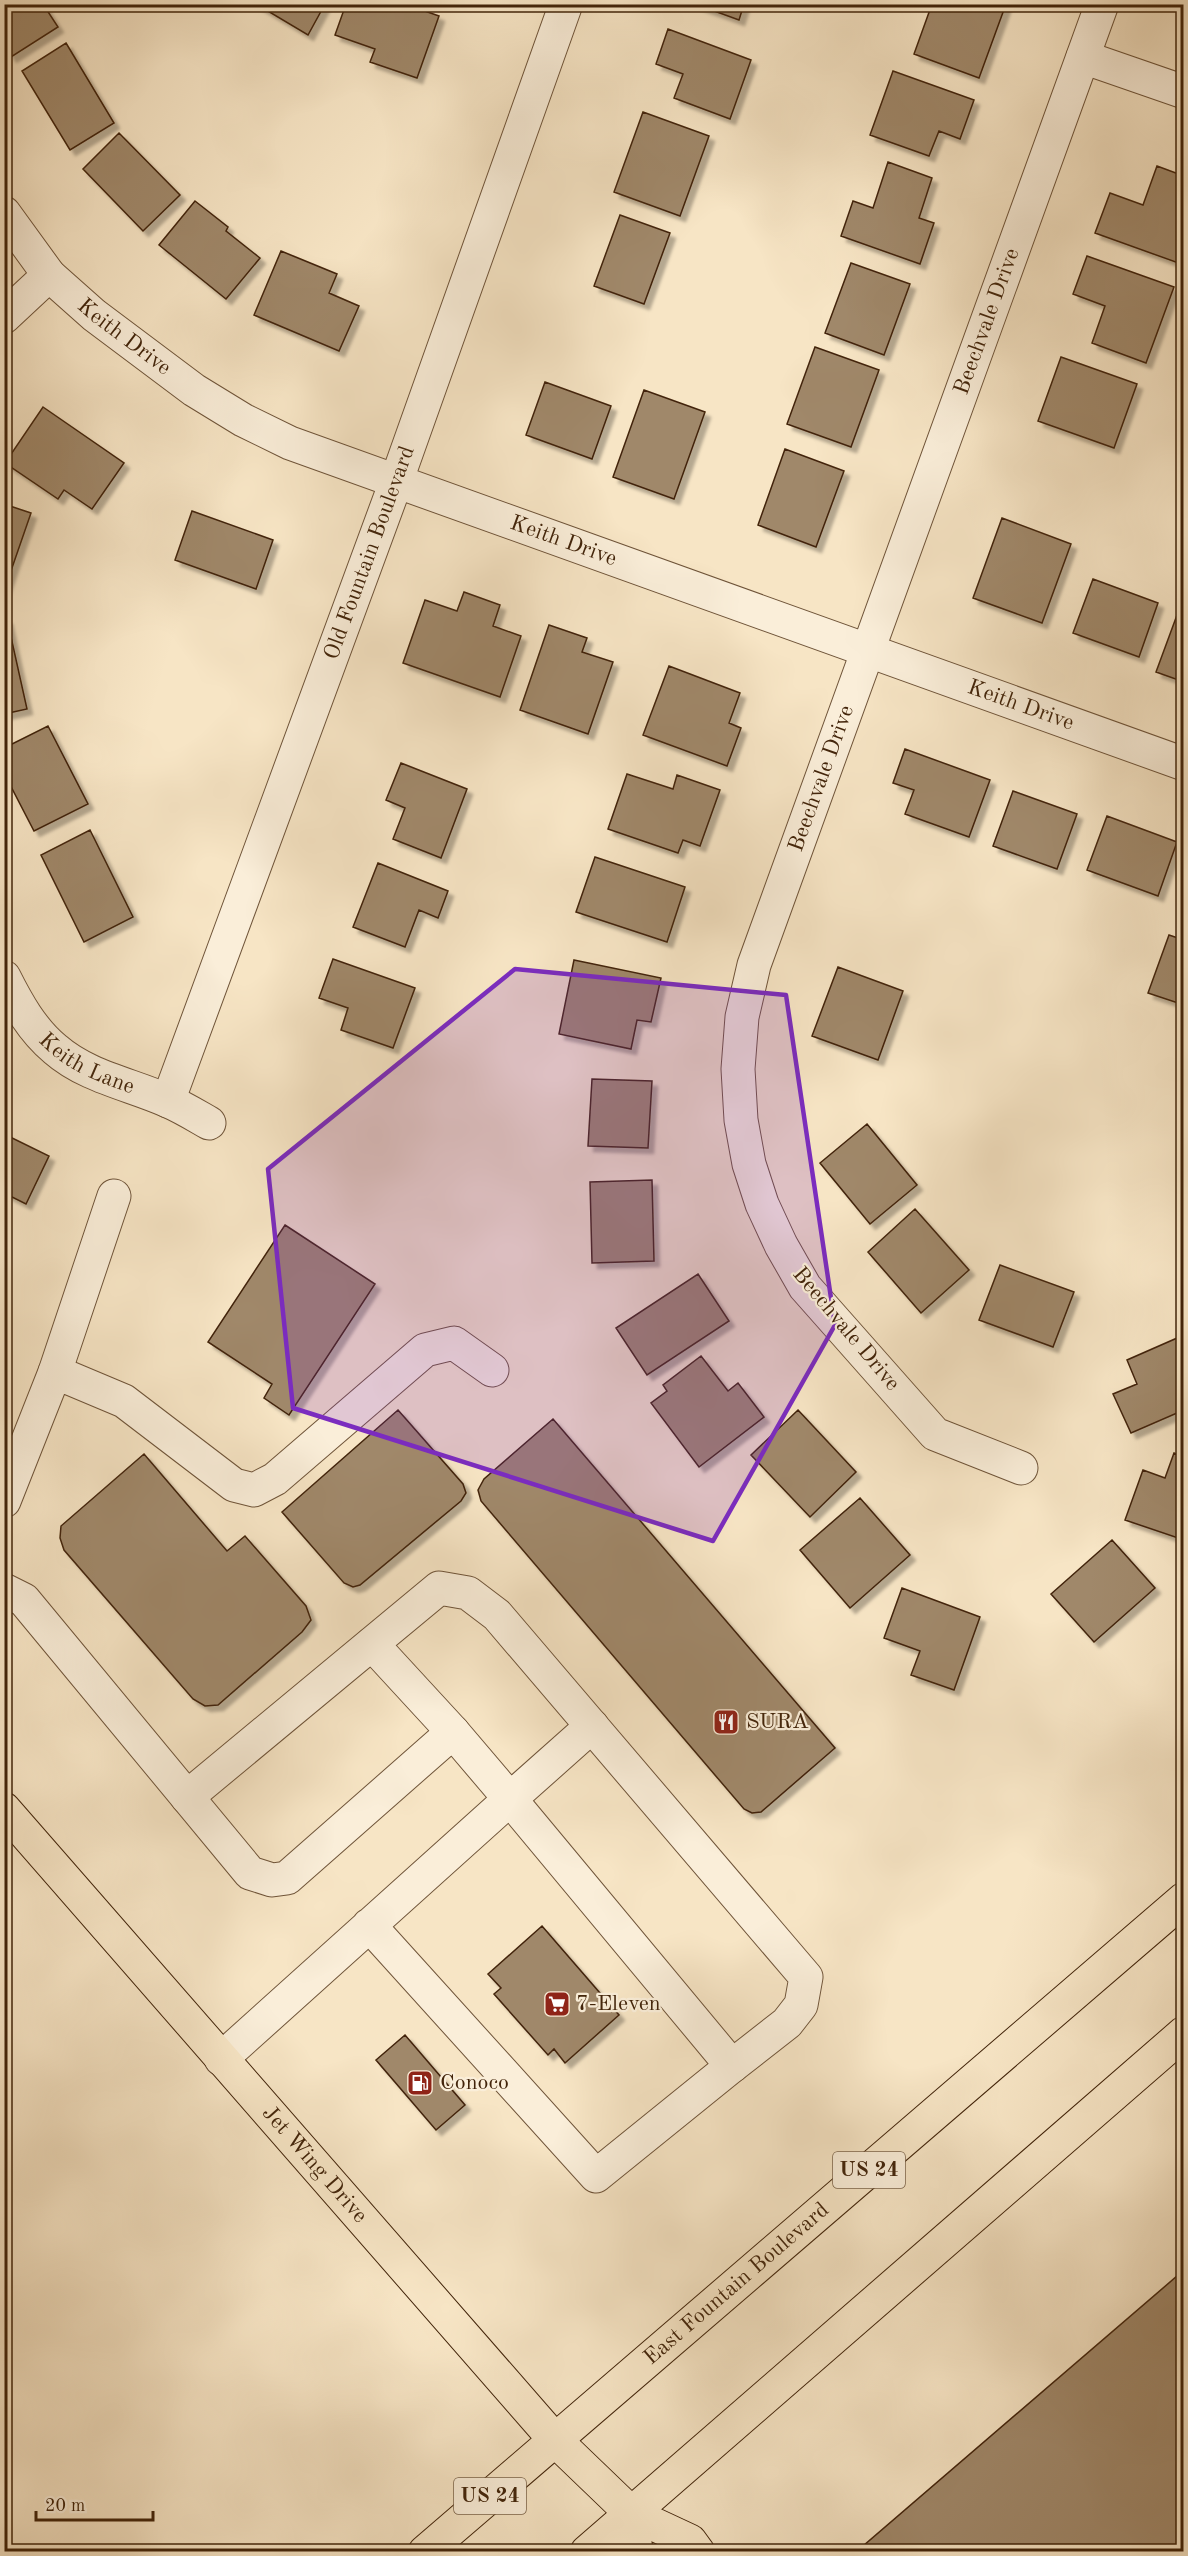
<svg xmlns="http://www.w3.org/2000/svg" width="1188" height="2556" font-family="'Old Standard TT',serif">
<defs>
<filter id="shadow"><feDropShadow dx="5.5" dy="5.5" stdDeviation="1.5" flood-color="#0004"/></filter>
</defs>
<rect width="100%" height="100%" fill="#f7e5c5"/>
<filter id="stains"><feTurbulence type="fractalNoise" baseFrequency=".00333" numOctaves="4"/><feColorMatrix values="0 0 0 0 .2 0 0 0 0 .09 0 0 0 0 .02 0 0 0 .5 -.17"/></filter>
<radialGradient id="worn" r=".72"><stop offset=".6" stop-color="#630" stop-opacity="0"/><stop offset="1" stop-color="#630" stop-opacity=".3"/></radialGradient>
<path fill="#a0886b" stroke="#42240a" stroke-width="1.5" filter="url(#shadow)" d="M4 4H43L58 27 11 57 4 46Z
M256 4H325L308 35Z
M346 4H405L439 16 417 78 370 62 375 49 335 35Z
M695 4H744L739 20Z
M932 4H1006L979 78 914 54Z
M668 29 751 60 730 119 674 98 683 74 656 64Z
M66 43 114 123 70 150 22 71Z
M893 71 974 100 960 139 939 131 929 156 870 135Z
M643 112 709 136 680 216 614 192Z
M119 133 180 195 143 231 83 169Z
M888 162 932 178 919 218 934 223 920 264 841 236 853 201 873 208Z
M1157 166 1184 176V265L1095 233 1110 193 1143 205Z
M195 201 228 227 226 231 260 258 226 299 159 245Z
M620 215 670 233 644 304 594 286Z
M281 251 337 274 329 293 359 306 339 351 254 315Z
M1087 256 1174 287 1146 363 1092 343 1105 306 1073 294Z
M851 263 910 284 884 355 825 333Z
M815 347 879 370 851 447 787 424Z
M1061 357 1137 384 1114 448 1038 421Z
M545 382 611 406 592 459 526 435Z
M644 390 705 412 674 499 613 477Z
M43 407 124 463 92 509 64 490 58 499 5 463Z
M785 449 844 471 816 547 758 525Z
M4 504 31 513 4 591Z
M192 511 273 540 256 589 175 560Z
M1002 518 1071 544 1042 623 973 598Z
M1093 579 1158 603 1139 657 1073 633Z
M464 592 500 605 493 626 521 636 500 697 403 663 425 600 457 611Z
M1177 615 1184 618V682L1156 672Z
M4 619H7L27 709 4 714Z
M549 625 587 638 582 652 613 662 588 734 520 710Z
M669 666 740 693 729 723 741 728 727 766 643 735Z
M48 726 88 804 34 831 4 773V748Z
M905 749 990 780 969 837 905 814 914 790 893 783Z
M401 763 467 789 441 858 393 839 405 808 386 800Z
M627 774 673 789 677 775 720 790 700 846 683 840 678 853 608 829Z
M1013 791 1077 814 1057 869 993 846Z
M1107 816 1177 842 1158 896 1087 870Z
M90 830 133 917 84 942 41 855Z
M595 857 685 887 667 942 576 912Z
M378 863 448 891 438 918 419 910 405 947 353 927Z
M1169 935 1184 940V1005L1148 993Z
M333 959 415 988 393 1048 341 1030 348 1008 319 998Z
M574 960 661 978 651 1022 637 1020 631 1049 559 1034Z
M838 967 903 991 878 1060 812 1036Z
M592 1079 652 1081 648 1148 588 1146Z
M867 1124 917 1185 870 1224 820 1163Z
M4 1134 49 1156 26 1204 4 1193Z
M652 1180 654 1261 592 1263 590 1182Z
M915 1209 969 1270 921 1313 868 1252Z
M285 1225 375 1284 289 1415 264 1398 272 1384 208 1342Z
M1000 1265 1074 1292 1053 1347 979 1320Z
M698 1274 729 1321 647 1375 616 1328Z
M1184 1335V1410L1131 1433 1113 1394 1137 1384 1127 1360Z
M701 1356 728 1391 738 1383 764 1417 699 1467 651 1403 667 1391 663 1385Z
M398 1410 463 1484 466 1493 461 1501 360 1585 353 1587 344 1583 282 1512Z
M798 1410 856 1472 810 1517 751 1455Z
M553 1419 835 1748 761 1812 752 1813 744 1809 481 1501 478 1490 484 1479Z
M1174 1453 1184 1457V1540L1125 1520 1143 1470 1165 1478Z
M144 1454 227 1551 245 1536 306 1606 311 1620 302 1632 218 1705 205 1706 193 1699 64 1550 60 1538 61 1526Z
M860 1498 910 1555 850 1608 800 1550Z
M1112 1540 1155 1588 1094 1642 1051 1594Z
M902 1588 980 1617 954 1690 911 1675 920 1651 884 1638Z
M542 1926 619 2015 565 2063 554 2049 548 2055 494 1994 501 1988 488 1974Z
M405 2035 465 2105 436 2130 376 2060Z
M1184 2270V2552H856Z"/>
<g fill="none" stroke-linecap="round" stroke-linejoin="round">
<g stroke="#6f5439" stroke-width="35">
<g id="minor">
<path d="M1083 57 1184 92"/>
<path id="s1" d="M4 213 49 275 94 315 194 390 243 420 290 443 1184 764"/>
<path d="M4 317 49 275"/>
<path id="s2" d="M4 977C17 1003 32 1030 55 1049 87 1077 130 1084 168 1101 182 1107 195 1115 209 1123"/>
<path id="s3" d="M168 1101 396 482 566 4"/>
<path d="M55 1372 114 1196"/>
<path id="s4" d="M1021 1468 935 1434 805 1287 781 1245 762 1204 749 1164 741 1120 738 1069 742 1017 754 965 1102 4"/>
<path d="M4 1501 55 1372 124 1401 234 1485 254 1490 275 1479 425 1350 454 1343 492 1370"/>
<path d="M4 1590 24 1600 250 1873 272 1880 287 1878 453 1732 510 1799 592 1726"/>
<path d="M372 1644 453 1732"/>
<path d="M187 1797 439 1588 468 1593 497 1615 806 1977 801 2005 787 2023 732 2066"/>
<path d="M221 2059 510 1799 732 2066 596 2176 369 1925"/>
</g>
</g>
<g stroke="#42240a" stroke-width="35">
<g id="major">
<path id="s5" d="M4 1809 555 2440 632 2514 690 2541 698 2552"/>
<path d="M632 2514 636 2552"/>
</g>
</g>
<g stroke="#42240a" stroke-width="35">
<g id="highway">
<path id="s6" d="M425 2552 1184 1899"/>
<path d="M587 2552 1184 2033"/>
</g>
</g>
<use href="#minor" stroke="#faeed9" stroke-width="33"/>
<use href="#major" stroke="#f7e5c5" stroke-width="33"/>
<use href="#highway" stroke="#f7e5c5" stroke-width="33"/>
</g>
<path fill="#7b2cbf" fill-opacity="0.2" stroke="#7b2cbf" stroke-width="4.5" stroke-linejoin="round" d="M515 969 786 995 835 1325 713 1541 293 1408 268 1169Z"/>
<defs>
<g id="restaurant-square" transform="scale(1.35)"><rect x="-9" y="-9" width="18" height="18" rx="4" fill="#8f2418" stroke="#faeed9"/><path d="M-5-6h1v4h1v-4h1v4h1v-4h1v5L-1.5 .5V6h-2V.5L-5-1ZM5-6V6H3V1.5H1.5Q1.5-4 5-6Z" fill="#fff"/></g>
<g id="supermarket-square" transform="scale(1.35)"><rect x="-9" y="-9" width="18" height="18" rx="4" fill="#8f2418" stroke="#faeed9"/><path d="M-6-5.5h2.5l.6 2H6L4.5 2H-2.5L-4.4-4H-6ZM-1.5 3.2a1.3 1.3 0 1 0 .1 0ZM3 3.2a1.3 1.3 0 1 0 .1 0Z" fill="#fff"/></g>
<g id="fuel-square" transform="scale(1.35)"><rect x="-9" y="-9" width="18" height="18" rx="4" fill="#8f2418" stroke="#faeed9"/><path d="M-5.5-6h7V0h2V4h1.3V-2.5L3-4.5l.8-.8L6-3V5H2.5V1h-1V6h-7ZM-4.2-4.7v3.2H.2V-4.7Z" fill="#fff"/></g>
</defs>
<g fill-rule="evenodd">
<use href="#restaurant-square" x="726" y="1722"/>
<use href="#supermarket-square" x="557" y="2004"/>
<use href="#fuel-square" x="420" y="2083"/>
</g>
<g text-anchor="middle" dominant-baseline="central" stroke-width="4.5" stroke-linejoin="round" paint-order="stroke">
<g fill="#faeed9" stroke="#796148" stroke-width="1.5">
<rect x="833" y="2152" width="72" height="36" rx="4.5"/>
<rect x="454" y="2478" width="72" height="36" rx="4.5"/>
</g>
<g font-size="21" font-weight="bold" fill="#42240a">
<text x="869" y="2170">US 24</text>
<text x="490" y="2496">US 24</text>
</g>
<g font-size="22" fill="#42240a" stroke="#faeed9">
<text stroke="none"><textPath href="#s4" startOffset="1310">Beechvale Drive</textPath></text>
<text stroke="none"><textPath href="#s1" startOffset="174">Keith Drive</textPath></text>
<text stroke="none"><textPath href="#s1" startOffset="662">Keith Drive</textPath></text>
<text stroke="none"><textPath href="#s3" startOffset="584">Old Fountain Boulevard</textPath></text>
<text stroke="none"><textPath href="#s1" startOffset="1148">Keith Drive</textPath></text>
<text stroke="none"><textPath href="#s4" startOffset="824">Beechvale Drive</textPath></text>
<text stroke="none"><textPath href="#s2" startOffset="124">Keith Lane</textPath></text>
<text transform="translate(846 1329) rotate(50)">Beechvale Drive</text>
<text stroke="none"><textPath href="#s5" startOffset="472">Jet Wing Drive</textPath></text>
<text stroke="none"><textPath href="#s6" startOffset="411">East Fountain Boulevard</textPath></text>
</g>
<g font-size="22" fill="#42240a" stroke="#faeed9" text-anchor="start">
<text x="746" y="1722">SURA</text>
<text x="576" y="2004">7-Eleven</text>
<text x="440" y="2083">Conoco</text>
</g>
</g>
<rect width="1188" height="2556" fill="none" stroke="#f7e5c5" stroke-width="24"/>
<rect x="6" y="6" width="1176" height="2544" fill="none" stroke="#42240a" stroke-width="3"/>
<rect x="12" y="12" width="1164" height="2532" fill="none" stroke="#42240a" stroke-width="1.5"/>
<path d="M36 2511v9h117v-9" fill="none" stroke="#42240a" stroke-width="3"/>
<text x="45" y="2511" font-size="18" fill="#42240a" stroke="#faeed9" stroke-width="4.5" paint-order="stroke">20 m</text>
<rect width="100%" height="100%" filter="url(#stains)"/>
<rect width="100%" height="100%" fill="url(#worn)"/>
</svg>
